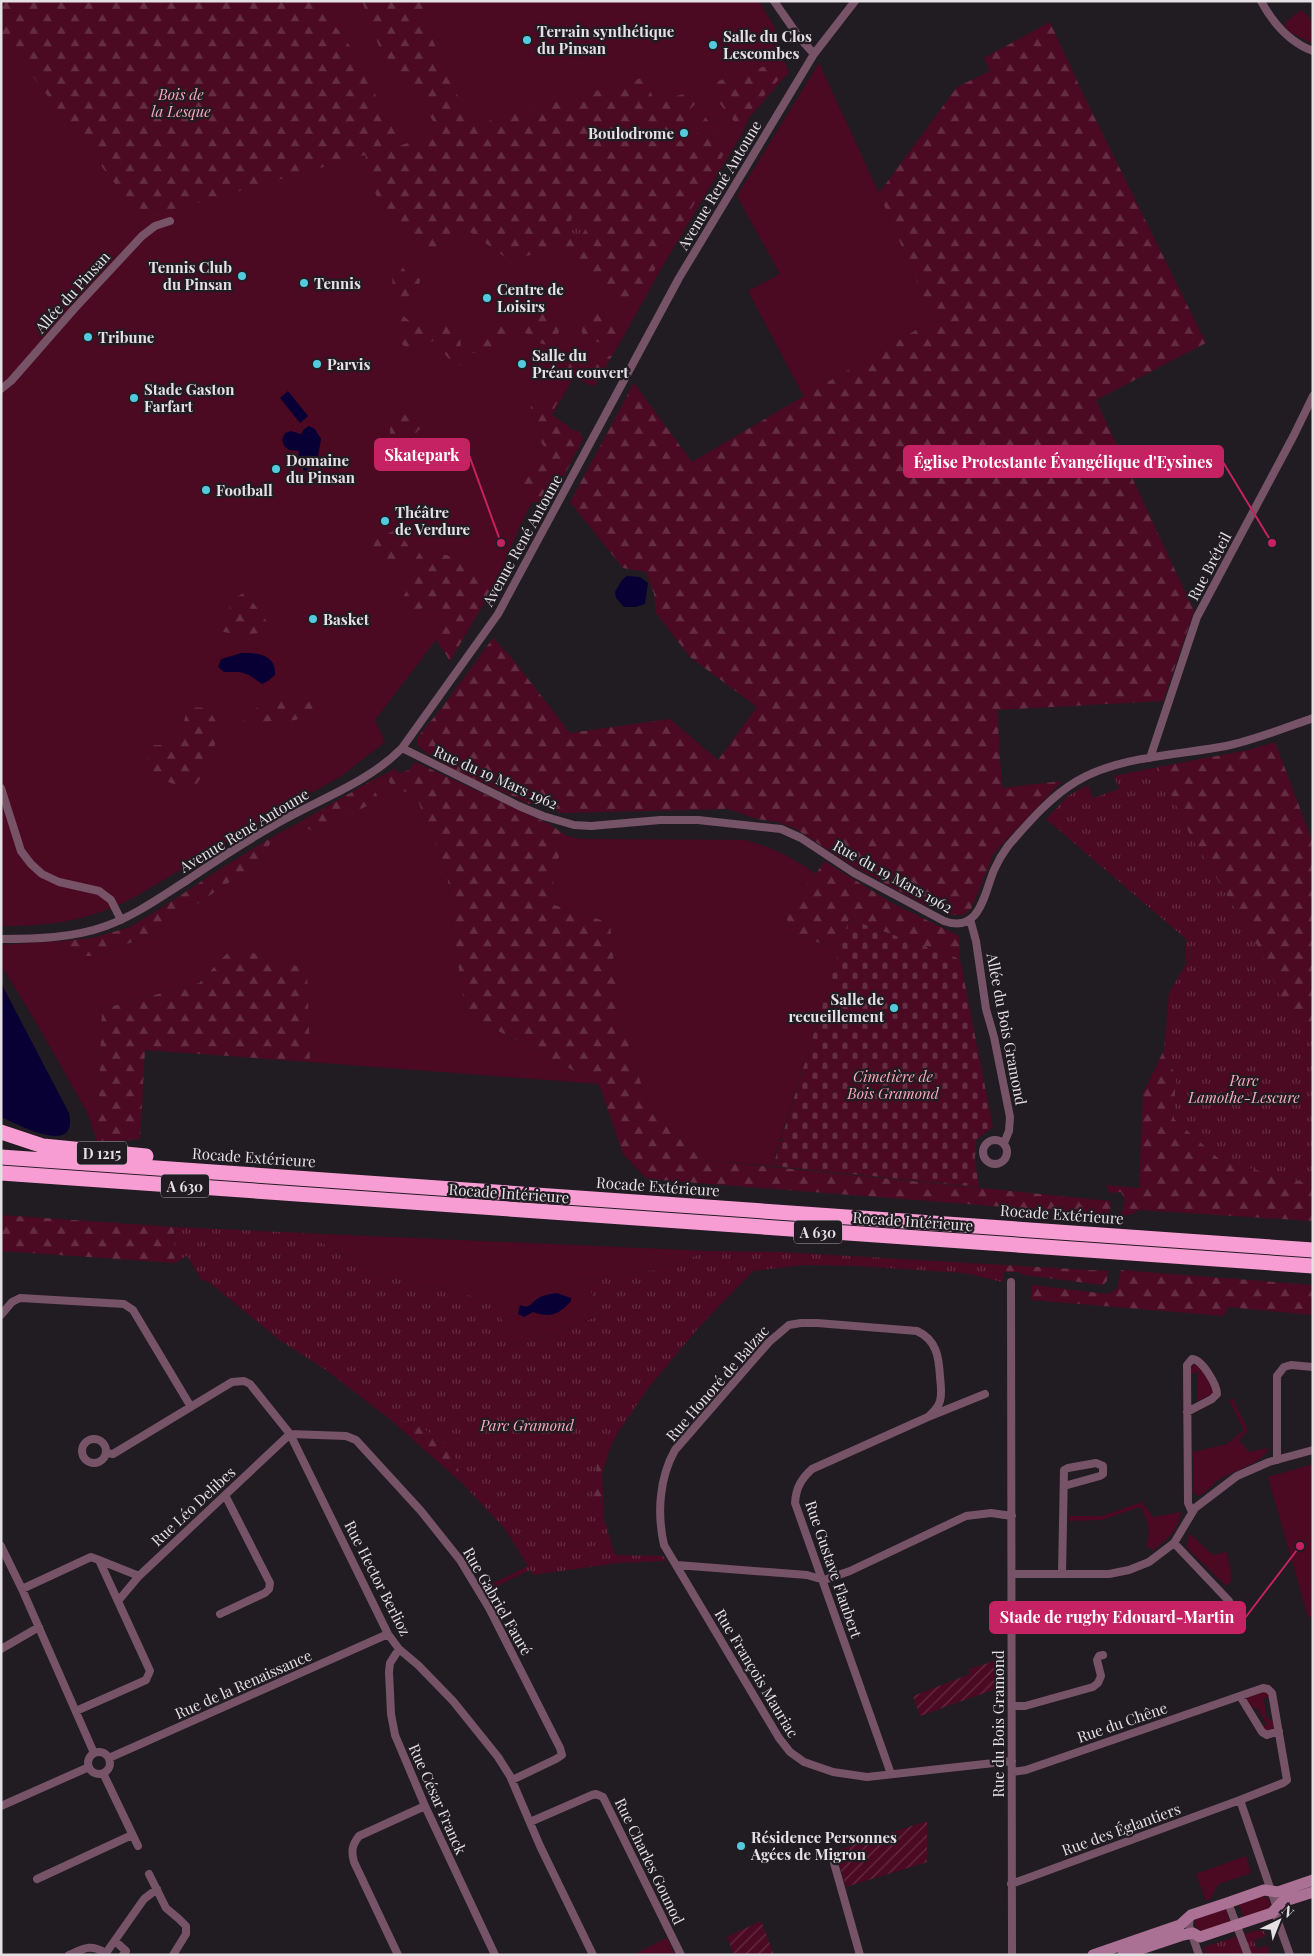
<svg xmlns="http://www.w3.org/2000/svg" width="1314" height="1956" font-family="'Playfair Display',serif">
<defs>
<pattern id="forest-firs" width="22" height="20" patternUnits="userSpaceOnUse" patternTransform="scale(1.25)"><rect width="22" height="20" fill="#4b0a21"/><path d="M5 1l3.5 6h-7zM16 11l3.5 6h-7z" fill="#652d41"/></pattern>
<pattern id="cemetery-stones" width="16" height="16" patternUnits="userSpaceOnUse" patternTransform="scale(1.25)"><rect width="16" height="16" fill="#4b0a21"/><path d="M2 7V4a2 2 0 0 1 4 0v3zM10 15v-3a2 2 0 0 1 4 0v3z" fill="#652d41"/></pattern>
<pattern id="park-tufts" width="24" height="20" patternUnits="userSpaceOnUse" patternTransform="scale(1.25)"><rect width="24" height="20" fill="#4b0a21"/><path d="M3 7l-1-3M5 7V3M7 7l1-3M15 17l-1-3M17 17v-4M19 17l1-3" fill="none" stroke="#652d41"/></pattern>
<pattern id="garden-furrows" width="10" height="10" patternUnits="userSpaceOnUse" patternTransform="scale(1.25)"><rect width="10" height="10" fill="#4b0a21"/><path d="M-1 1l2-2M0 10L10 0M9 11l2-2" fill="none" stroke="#652d41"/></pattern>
</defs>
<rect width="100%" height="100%" fill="#211b22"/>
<path fill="#4b0a21" d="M1 1H759L775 28 778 47 789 72 749 118 743 132 661 269 618 346 593 387 574 377 552 415 570 427 560 453 540 486 521 524 495 584 450 661 436 640 375 720 385 742 340 777 277 812 135 897C88 921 53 926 1 926Z
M1301 10C1314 18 1313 28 1313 44L1290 32 1284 25 1288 20Z
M819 63 879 193 933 320 804 397 748 291 780 274 737 196Z
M385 774 391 785 414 791 447 873 456 951 466 1014 599 1084 310 1062 306 969 233 947 199 983 102 1009 97 1143 88 1114 37 1024 1 965V945L63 941 64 956H95L151 935 261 861 274 836 298 823 314 832 377 796 371 781Z
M567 836 581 839 745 840C774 848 792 858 816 874L784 908 791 934 840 949 772 1166 702 1160 648 1105 619 1015 610 923 554 905 553 873Z
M303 1233 709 1251 655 1270 587 1279 599 1316 513 1348 476 1297 382 1275Z
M1197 1363 1214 1387 1212 1394 1198 1401V1371L1190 1375V1368Z
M1233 1399 1248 1430 1239 1440 1249 1452 1269 1448C1262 1465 1231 1470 1216 1482 1210 1487 1205 1495 1197 1496L1193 1491V1452L1227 1444 1244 1430 1229 1400Z
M1313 1464V1616L1308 1617 1268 1477Z
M1142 1502 1153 1517 1181 1512C1179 1530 1166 1541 1152 1551L1150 1547 1146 1549C1150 1533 1150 1520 1140 1507L1102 1520 1069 1521V1516H1102Z
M1189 1533 1213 1555 1227 1552 1232 1580 1226 1586 1187 1548Z
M1261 1691 1267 1692 1270 1700 1266 1697 1264 1699 1266 1717 1274 1722 1273 1729 1267 1732 1260 1725H1267L1257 1708 1248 1706 1245 1702 1246 1698Z
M1246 1856 1251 1873 1219 1884 1210 1899 1206 1901 1196 1874Z
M1264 1896 1270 1901 1269 1909 1244 1918 1239 1904Z
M1225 1908 1230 1922 1201 1931C1196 1928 1194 1925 1196 1919Z
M667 1938 675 1955H633Z"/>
<path fill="url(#forest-firs)" d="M1 1H328L333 23 352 49 401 145 441 134 418 97 380 49 362 1H425L422 16 471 126 645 77 655 103 686 93 695 104 683 117 687 125 671 133 675 143 703 131 712 141 728 147 631 310 604 293 556 249 509 260 470 232 429 254 396 227 376 195 365 155 142 219 1 35Z
M1050 22 1084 96 1206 343 1096 400 1194 611 1163 701 997 710 1002 788 1062 781 994 853 971 909 963 915H949L945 903 927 906 853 866 796 829 778 822 757 819 728 809 561 813 537 802 529 804C497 788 442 768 417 745V738L444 705 493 638 511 657 570 733 670 719 718 760 757 707 690 657 656 613 654 594 646 572 623 568 570 502 634 383 692 462 933 320 879 193 957 87 990 71 984 58Z
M776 59 780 78 747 114 740 129 705 85 769 65Z
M698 108 718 133 714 137 703 122 691 117Z
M402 266 407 274 420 279 419 292 406 297 393 298 392 272Z
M531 303 547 309 559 331 556 346C538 344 528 341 519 323Z
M604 307 626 332 618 346 584 339 579 322Z
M400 313 414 325 449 320 460 333 462 366 448 358 435 341 417 343 408 349C392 338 395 330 400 313Z
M504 319 510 343 488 353H470L468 342C485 341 493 331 504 319Z
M583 354 612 356 595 385 563 367Z
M561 396 550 416 568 429 579 431 583 439 564 476 546 502C531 503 524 502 515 488L552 455 542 444 539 430 530 422 531 405Z
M396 409 408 417 423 412 430 418 416 433 390 436V421Z
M397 529 413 553 410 563 401 565 396 561 393 567 389 570C374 557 368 549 376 530L383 536Z
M419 553 447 555 495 584 450 661 437 640 441 626 431 608 424 607 417 612 406 608 402 599 414 578 412 565Z
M245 592 271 627C254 638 235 635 216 630L230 617 229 602Z
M277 696 295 700H314L312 710 296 720 241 723 257 708Z
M187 707 208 708 219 727 210 765 195 786 175 785 143 770 152 745H172L183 727Z
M1275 742 1313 843V1023L1294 1027 1258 947 1189 833 1158 767 1248 750Z
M415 762 549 824 567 836 553 873 554 905 610 923 619 1015 648 1105 702 1160 1110 1201 1111 1208 1107 1215 647 1179 623 1154 599 1084 466 1014 456 951 447 873 414 791 398 792 391 785 385 774 394 769 399 773 409 770Z
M371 781 377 796 371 804 314 832 298 823Z
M274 836 261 861 151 935 95 956H64L63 941 92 938 130 927 160 909 220 869Z
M824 861 892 903 959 936 960 959 849 919 840 949 791 934 784 908 816 874Z
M233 947 307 969 310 1062 145 1050 140 1139 97 1143 102 1009 199 983Z
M1164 1050 1176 1076 1174 1119 1273 1175 1313 1184V1221L1139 1210 1130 1215H1121L1125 1200 1121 1192 1110 1193 1106 1185 1139 1188 1143 1093Z
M1 1215 174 1227 175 1263 1 1251Z
M1004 1265 1108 1271 1107 1281 1103 1285 1024 1275 1018 1272H1004Z
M1121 1270 1313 1285V1315L1228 1307 1224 1316 1031 1300 1032 1285 1108 1294 1117 1289Z
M392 1421H412L451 1447 463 1484Z
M611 1446 602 1473 604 1519 593 1512 597 1458Z"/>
<path fill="url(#cemetery-stones)" d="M849 919 960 959 993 1127 976 1140 975 1160 979 1187 773 1166Z"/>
<path fill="url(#park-tufts)" d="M574 213 588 225 580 238 567 229Z
M1158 767 1189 833 1258 947 1294 1026 1313 1023V1184L1273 1175 1219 1159 1174 1119 1176 1076 1164 1050 1169 993 1186 964V939L1046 819 1069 795 1088 785 1093 798 1119 789 1114 776Z
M174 1227 303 1233 382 1275 476 1297 497 1308 513 1348 599 1316 587 1279 655 1270 709 1251 781 1252 1004 1265 1003 1282 964 1273 857 1266 802 1265 753 1271 699 1327 649 1387 619 1431 611 1446 597 1458 593 1511 604 1519 615 1555 663 1556 666 1561 618 1563 533 1575 530 1570 485 1592 483 1588 528 1566 505 1529 463 1484 451 1447 412 1421H392L326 1370 281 1341 206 1280 203 1282 187 1256 175 1263Z
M1263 1928 1266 1936 1254 1940 1257 1949 1267 1945 1270 1955H1206L1204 1947Z"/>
<path fill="url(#garden-furrows)" d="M1004 1658V1686L920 1716 913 1696 970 1674 969 1669Z
M927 1821V1862L846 1887 835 1851Z
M761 1921 774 1955H734L727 1937Z"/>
<path fill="#080034" d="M288 391 308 416 300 423 280 398Z
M309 426 315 429 321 439 317 462 308 461 307 471 303 470V459L298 458 299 451 289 450 284 446 282 440 285 433 291 431 301 434 304 429Z
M627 576 640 577 648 583 645 604 635 607H624L616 598 615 592 622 580Z
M242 653C258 653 276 654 275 675L268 681 262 684 249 675 240 672H224L218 667 221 659Z
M1 983 69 1113C79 1158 17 1124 1 1117Z
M557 1293 571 1298V1301C559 1315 550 1318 533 1312L524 1317 518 1314 520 1305C530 1309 530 1304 537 1299 542 1295 551 1294 557 1293Z"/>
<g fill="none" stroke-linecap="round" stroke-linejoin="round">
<path stroke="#775368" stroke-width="8" d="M774 1 799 37 814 54
M1261 1C1273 23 1289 42 1313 51
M1 389 11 381 74 309 142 236 155 226 170 221
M402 748 519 806 543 816 574 825 591 826 660 820H698L781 829 801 838 854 873 944 921C980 934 984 894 994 870 998 861 1002 854 1008 846 1029 822 1050 797 1077 781 1119 756 1179 755 1226 746 1255 740 1284 728 1313 718
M1150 758 1197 617 1294 435 1313 396
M1 788 21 851 31 864 42 874 59 882 99 891 111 900 121 920
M970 919 976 941 986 1009 994 1037 1010 1117 1009 1131 1004 1143
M1 939C36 939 73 938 106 926 136 915 162 896 189 879 217 860 246 841 276 824 317 800 368 783 402 748L498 614 679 278 814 54 855 1
M983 1152a12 12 0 1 1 24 0a12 12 0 1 1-24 0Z
M1011 1282 1012 1955
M1 1315 12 1302 20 1298 124 1304 133 1310 191 1407
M1187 1412 1212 1399 1217 1394C1217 1385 1202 1359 1192 1359L1187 1365 1188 1503 1192 1512
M928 1417C933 1412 938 1408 940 1401 942 1394 941 1385 940 1377 939 1358 937 1340 917 1331L817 1323H801L789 1325 769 1342 675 1450C659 1478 657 1514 664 1545L779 1738 790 1752 804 1762 833 1772 867 1777 1012 1761
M290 1434 346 1436 356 1440 421 1511 460 1560 489 1608 560 1748 562 1755 556 1759 512 1780
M82 1451a12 12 0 1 1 24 0a12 12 0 1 1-24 0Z
M106 1453 113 1454 232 1382 244 1381 250 1384 290 1434 388 1634 399 1649 418 1665 453 1701 498 1757 510 1776 540 1846 593 1955
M1277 1460V1376L1284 1367 1291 1365 1313 1367
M1174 1543 1229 1601 1228 1609 1206 1616
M1 1546 22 1589 94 1753
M99 1560 139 1576
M677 1565 807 1575 824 1580 850 1571 966 1516 991 1513 1012 1516
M1012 1574H1109L1129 1570 1149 1562 1174 1543 1195 1508 1237 1476 1269 1462 1313 1450
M1062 1574 1064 1470 1068 1468 1096 1463 1103 1466V1474L1100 1476 1064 1486
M22 1589 91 1557 99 1560 150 1671 146 1680 76 1711
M118 1601 139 1576 290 1434
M220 1614 265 1593 269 1589 270 1583 225 1495
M1 1649 39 1627
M399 1649 390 1663 389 1672 391 1714 395 1735 425 1806 495 1955
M1240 1696 1262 1732 1267 1735 1279 1731
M1012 1706H1025L1093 1687 1098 1683 1101 1676 1097 1660 1099 1656 1103 1655
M88 1763a11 11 0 1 1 22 0a11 11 0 1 1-22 0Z
M109 1758 388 1634
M1012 1772 1026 1770 1263 1688 1268 1689 1272 1693 1287 1780 1283 1783 1240 1800 1277 1908V1919L1290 1955
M103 1773 138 1846
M891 1774 795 1503C796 1488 801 1479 812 1469L928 1417 985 1394
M1 1806 89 1767
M530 1822 592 1795 596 1794 603 1797 681 1955
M834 1863 860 1955
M149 1874 166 1908 179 1919 186 1926V1934L173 1955
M37 1879 132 1835
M1011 1884 1240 1800
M1230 1902V1908L1248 1955
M1190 1917 1189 1926 1199 1955
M115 1941 126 1951 123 1955
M69 1955C85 1948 90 1944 106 1953L144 1899 157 1889
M398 1955 354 1862C351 1851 352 1845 359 1836L425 1806"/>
<path stroke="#ab7194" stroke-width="11" d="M1093 1955 1180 1925 1191 1915 1230 1902 1264 1890 1278 1892 1313 1880
M1123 1955 1183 1935 1193 1933 1200 1937 1272 1913 1282 1902 1313 1892"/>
<path stroke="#f89dd4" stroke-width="15" d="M1 1132 43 1146 146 1156
M1 1157 1313 1250
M1 1173 1313 1266"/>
</g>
<g fill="#55cadf" stroke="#211b22" stroke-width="2">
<circle cx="527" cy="40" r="5"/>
<circle cx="713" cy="45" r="5"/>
<circle cx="684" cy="133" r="5"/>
<circle cx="242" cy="276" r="5"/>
<circle cx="304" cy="283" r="5"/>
<circle cx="487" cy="298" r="5"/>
<circle cx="88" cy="337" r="5"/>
<circle cx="317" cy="364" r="5"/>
<circle cx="522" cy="364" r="5"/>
<circle cx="134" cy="398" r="5"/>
<circle cx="276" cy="469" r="5"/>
<circle cx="206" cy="490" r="5"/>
<circle cx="385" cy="521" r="5"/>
<circle cx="313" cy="619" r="5"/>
<circle cx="894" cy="1008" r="5"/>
<circle cx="741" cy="1846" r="5"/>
</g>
<g text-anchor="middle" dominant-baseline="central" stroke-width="4.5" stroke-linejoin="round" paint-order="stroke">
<g fill="#211b22" stroke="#aaa5aa" stroke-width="1">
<rect x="77" y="1141.5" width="50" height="23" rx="4"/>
<rect x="161" y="1174.5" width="48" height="23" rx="4"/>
<rect x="794" y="1220.5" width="48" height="23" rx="4"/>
</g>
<g font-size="14" font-weight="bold" fill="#e4e0e4">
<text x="102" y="1153">D 1215</text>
<text x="185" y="1186">A 630</text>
<text x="818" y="1232">A 630</text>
</g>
<g font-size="15" font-weight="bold" fill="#e4e0e4" stroke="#211b22" text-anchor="start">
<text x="537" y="31">Terrain synthétique<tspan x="537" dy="17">du Pinsan</tspan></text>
<text x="723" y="36">Salle du Clos<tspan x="723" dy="17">Lescombes</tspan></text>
<text x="674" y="133" text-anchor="end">Boulodrome</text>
<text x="232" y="267" text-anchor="end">Tennis Club<tspan x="232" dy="17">du Pinsan</tspan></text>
<text x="314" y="283">Tennis</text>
<text x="497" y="289">Centre de<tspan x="497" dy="17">Loisirs</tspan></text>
<text x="98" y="337">Tribune</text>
<text x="532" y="355">Salle du<tspan x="532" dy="17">Préau couvert</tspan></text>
<text x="327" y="364">Parvis</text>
<text x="144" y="389">Stade Gaston<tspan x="144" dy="17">Farfart</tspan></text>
<text x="286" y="460">Domaine<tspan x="286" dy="17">du Pinsan</tspan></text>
<text x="216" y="490">Football</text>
<text x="395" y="512">Théâtre<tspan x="395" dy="17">de Verdure</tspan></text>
<text x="323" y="619">Basket</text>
<text x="884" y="999" text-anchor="end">Salle de<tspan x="884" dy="17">recueillement</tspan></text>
<text x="751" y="1837">Résidence Personnes<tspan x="751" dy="17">Agées de Migron</tspan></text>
</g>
<g font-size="15" font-style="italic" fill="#f7aaba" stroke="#211b22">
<text x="181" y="94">Bois de<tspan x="181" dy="17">la Lesque</tspan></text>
<text x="893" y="1076">Cimetière de<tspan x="893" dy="17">Bois Gramond</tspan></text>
<text x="1244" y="1080">Parc<tspan x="1244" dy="17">Lamothe-Lescure</tspan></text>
<text x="527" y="1425">Parc Gramond</text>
</g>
<g font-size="15" fill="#e4e0e4" stroke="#211b22">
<text transform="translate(719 185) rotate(-59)">Avenue René Antoune</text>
<text transform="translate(72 292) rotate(-48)">Allée du Pinsan</text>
<text transform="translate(522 540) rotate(-61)">Avenue René Antoune</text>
<text transform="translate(1209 566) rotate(-62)">Rue Bréteil</text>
<text transform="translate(496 777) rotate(24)">Rue du 19 Mars 1962</text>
<text transform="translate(244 830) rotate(-31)">Avenue René Antoune</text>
<text transform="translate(893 876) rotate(29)">Rue du 19 Mars 1962</text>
<text transform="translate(1007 1029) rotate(79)">Allée du Bois Gramond</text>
<text transform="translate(254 1157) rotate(4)">Rocade Extérieure</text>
<text transform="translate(658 1186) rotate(4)">Rocade Extérieure</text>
<text transform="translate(509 1193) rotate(4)">Rocade Intérieure</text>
<text transform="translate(1062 1214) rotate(4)">Rocade Extérieure</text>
<text transform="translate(913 1221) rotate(4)">Rocade Intérieure</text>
<text transform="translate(717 1383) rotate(-49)">Rue Honoré de Balzac</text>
<text transform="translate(193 1506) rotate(-43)">Rue Léo Delibes</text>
<text transform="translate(834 1569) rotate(71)">Rue Gustave Flaubert</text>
<text transform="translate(378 1578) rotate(63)">Rue Hector Berlioz</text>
<text transform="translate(498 1601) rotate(60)">Rue Gabriel Fauré</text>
<text transform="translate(757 1673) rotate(59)">Rue François Mauriac</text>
<text transform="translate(243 1684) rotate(-24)">Rue de la Renaissance</text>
<text transform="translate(1122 1722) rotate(-19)">Rue du Chêne</text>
<text transform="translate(998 1724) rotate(-90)">Rue du Bois Gramond</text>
<text transform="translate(438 1799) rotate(66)">Rue César Franck</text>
<text transform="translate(1121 1829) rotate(-20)">Rue des Églantiers</text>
<text transform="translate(650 1861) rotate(64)">Rue Charles Gounod</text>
</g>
</g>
<path fill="none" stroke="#c42262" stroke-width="2" d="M501 543L469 455M1272 543L1223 462M1300 1546L1245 1618"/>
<g fill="#c42262" stroke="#211b22" stroke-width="2">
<circle cx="501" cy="543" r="5"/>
<circle cx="1272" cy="543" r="5"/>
<circle cx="1300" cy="1546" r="5"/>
</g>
<g fill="#c42262" stroke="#c42262" stroke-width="2">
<rect x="375" y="439" width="94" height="31" rx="5"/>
<rect x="904" y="446" width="319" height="31" rx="5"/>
<rect x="990" y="1602" width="255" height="31" rx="5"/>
</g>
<g font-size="16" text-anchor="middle" font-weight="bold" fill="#fff">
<text x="422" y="461">Skatepark</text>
<text x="1063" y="468">Église Protestante Évangélique d'Eysines</text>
<text x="1117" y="1623">Stade de rugby Edouard-Martin</text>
</g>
<rect width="1314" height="1956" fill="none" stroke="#e4e0e4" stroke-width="5"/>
<g transform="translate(1279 1921) rotate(43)" stroke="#211b22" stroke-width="4" paint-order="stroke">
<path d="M0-4L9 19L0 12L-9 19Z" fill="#e4e0e4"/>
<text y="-8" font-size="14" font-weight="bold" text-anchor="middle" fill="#e4e0e4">N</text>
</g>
</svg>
